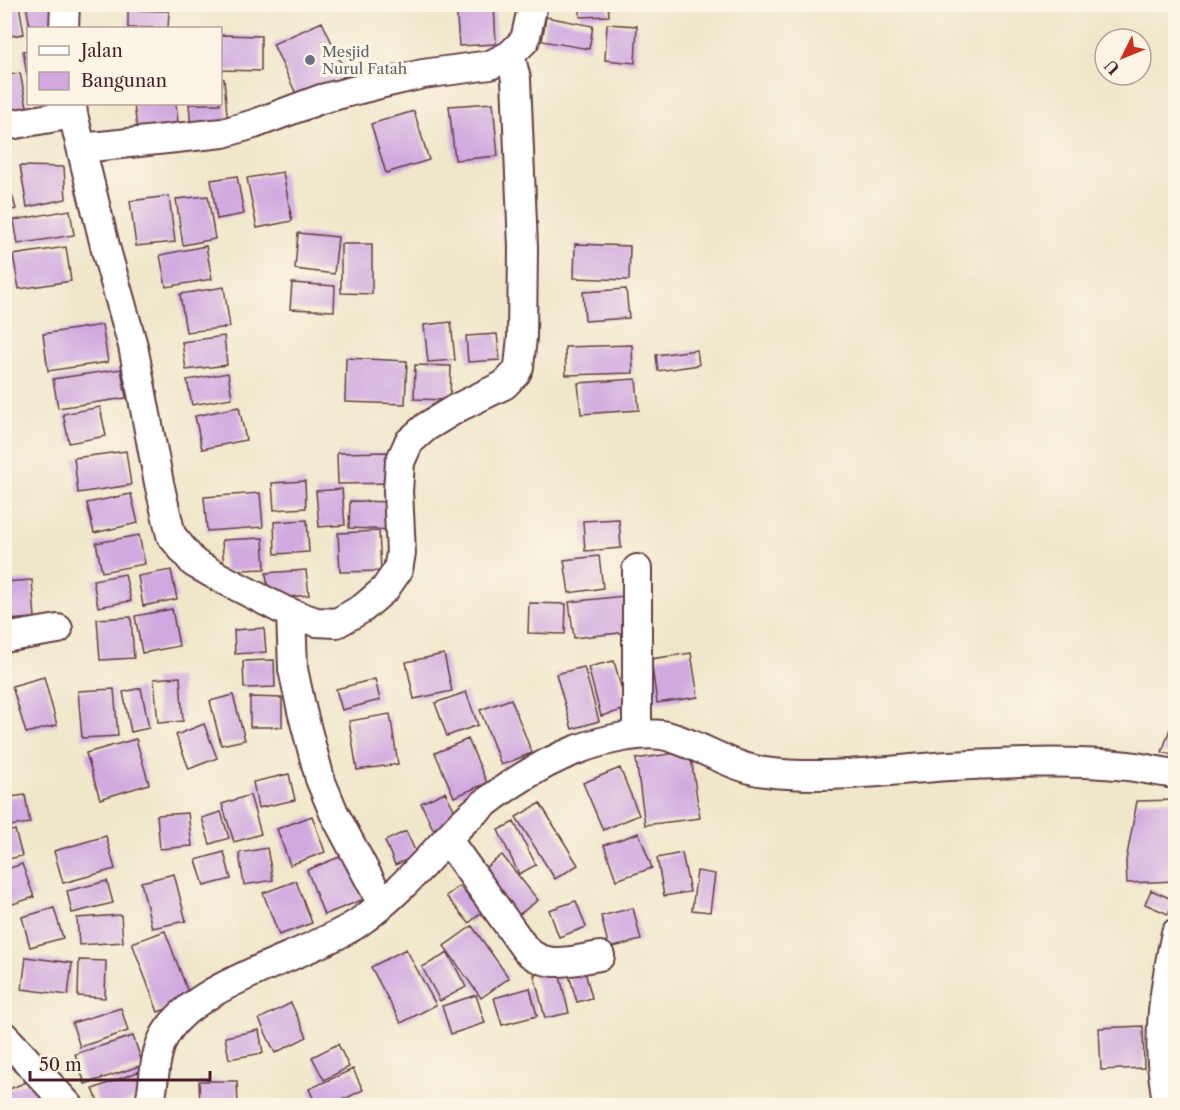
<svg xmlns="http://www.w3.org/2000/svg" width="1180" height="1110" viewBox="0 0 1180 1110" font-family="'Libre Caslon Text',serif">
<rect width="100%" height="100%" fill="#fcf5e5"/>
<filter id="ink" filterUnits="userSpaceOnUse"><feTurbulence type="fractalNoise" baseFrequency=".0167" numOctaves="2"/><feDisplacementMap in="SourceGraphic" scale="12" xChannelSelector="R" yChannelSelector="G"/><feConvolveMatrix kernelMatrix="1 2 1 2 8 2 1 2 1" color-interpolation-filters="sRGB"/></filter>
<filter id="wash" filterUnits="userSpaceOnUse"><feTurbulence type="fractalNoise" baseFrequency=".008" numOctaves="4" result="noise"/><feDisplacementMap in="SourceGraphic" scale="24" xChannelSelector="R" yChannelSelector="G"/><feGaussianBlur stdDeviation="1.35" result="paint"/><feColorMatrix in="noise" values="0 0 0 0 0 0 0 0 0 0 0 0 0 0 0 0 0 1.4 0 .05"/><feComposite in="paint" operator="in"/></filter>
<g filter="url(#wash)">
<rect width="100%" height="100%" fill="#f0e7ca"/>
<g id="blocks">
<!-- building -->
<path fill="#d0a9e0" d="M4,4H19L24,34L4,37Z
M26,4H54L57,28H30Z
M456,4H494L496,44L459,46Z
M580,4H608L609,16L580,17Z
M1171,4H1176V18H1175Z
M128,10L169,11L168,28H128Z
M546,17L593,26L589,49L542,41Z
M322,22L347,75L298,98L273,44Z
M607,24L637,26L635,63L605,60Z
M220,35L261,36V71L220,70Z
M28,50V75H27L23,51Z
M20,73L27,107L4,111V76Z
M220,79H224L228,126L191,129L189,104H220Z
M493,103L498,156L455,160L449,106Z
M134,104H176L179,132L138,137Z
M414,111L429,160L386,173L371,124Z
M4,166L16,209L4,212Z
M20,166L64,167L66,199L27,207Z
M283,172L292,221L257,228L247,178Z
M237,176L244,214L217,219L211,180Z
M169,196L175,242L136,246L130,201Z
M208,196L215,239L183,245L176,199Z
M70,210L74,235L18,244L14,220Z
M298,233L338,237L334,274L295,269Z
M341,244H372V294L341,293Z
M575,244L630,246L629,280L574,278Z
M206,246L212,279L166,287L160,255Z
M66,247L71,281L19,289L13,255Z
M4,280L10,294L4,296Z
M292,283L335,286L334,311L290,309Z
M224,287L230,327L186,332L180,294Z
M626,289L629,318L585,321L583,292Z
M451,322L455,360L428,362L424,325Z
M102,325L108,362L48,371L43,334Z
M497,334L500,360L468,362L466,336Z
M224,336L227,365L186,370L182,342Z
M632,345L633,373L566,375L565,347Z
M697,350L699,365L658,371L656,355Z
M346,358L407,361L405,404L345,402Z
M415,365L451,366L450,400L414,399Z
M121,369L126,398L58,408L53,379Z
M228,373L232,398L192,405L187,380Z
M636,379L639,410L581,414L578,383Z
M100,407L106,436L69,443L63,414Z
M239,407L246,440L202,449L195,416Z
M126,451L131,485L78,493L74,458Z
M391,452L392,483L338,484L337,453Z
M305,481L306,508L274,510L272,483Z
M342,489L345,525L319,527L316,491Z
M260,493L263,527L207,531L204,497Z
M131,494L138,523L94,533L87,503Z
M350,501L396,502L395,530L349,528Z
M619,519L621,548L585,551L583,521Z
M307,520L309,552L275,554L274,522Z
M379,531L381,571L340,572L338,533Z
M139,535L145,564L102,572L96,543Z
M263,538L265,569L224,571L222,540Z
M599,556L603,588L569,593L564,560Z
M171,570L177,599L143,606L138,576Z
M306,570L309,595L269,599L266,573Z
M125,574L131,601L98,607L93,580Z
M32,580L35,618L4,620V582Z
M624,596L628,632L574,638L569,602Z
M529,603L566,604L565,634L528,633Z
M172,609L179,646L142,653L135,616Z
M131,617L134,658L100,660L97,619Z
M264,628L266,652L235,654L234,630Z
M691,653L698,697L657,703L651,659Z
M444,654L452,691L414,699L406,662Z
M274,660L275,687L244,688L243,661Z
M614,661L627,709L601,716L588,667Z
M584,667L599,721L572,729L556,674Z
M1171,675L1176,676V697L1169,696Z
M44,677L57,725L26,733L12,686Z
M180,677L183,721L158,723L154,679Z
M375,679L380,700L342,710L336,689Z
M141,688L149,728L131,732L123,692Z
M114,689L118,736L82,738L78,691Z
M466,692L478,725L447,736L435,703Z
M233,695L245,740L221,745L210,701Z
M250,697L282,698V727H250Z
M511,699L532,753L501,765L480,710Z
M390,714L398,764L357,770L349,721Z
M1173,720H1176V756L1162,752Z
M204,724L217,758L189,769L176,735Z
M136,739L149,784L100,799L86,753Z
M468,739L487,783L454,797L435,753Z
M690,751L700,818L645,825L636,759Z
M620,768L639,815L603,830L583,783Z
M289,774L295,800L258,808L253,782Z
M445,792L458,817L433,829L421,803Z
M25,795L30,823L4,827V798Z
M250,795L261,834L234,842L222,804Z
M1176,800V881L1127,883L1126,861L1137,801Z
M540,803L578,865L555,879L516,817Z
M221,812L229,838L210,844L202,818Z
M188,813L192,846L160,849L157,815Z
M312,816L325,852L290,865L277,829Z
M514,822L536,865L519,874L498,830Z
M15,830L22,856L4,860V833Z
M406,831L417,855L395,865L385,841Z
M639,833L652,868L616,880L604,845Z
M106,836L115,869L63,883L54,851Z
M267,848L273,880L244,885L239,853Z
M224,852L231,879L204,886L196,860Z
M682,853L690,892L664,896L657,858Z
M347,854L364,899L324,915L307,870Z
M502,855L538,900L517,916L481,871Z
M22,864L34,897L4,907V870Z
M697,871L715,874L710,912L692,910Z
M174,874L186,921L152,928L141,882Z
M107,881L113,903L72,913L67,891Z
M296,881L312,923L279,935L263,893Z
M459,886L482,912L469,923L446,896Z
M1151,890L1174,900L1168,914L1145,904Z
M576,901L586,927L559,937L549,910Z
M54,908L63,938L30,947L22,917Z
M633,908L641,940L609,948L601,916Z
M121,915L123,942L79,945L77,918Z
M472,926L509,978L481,998L444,946Z
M165,931L191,1000L158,1012L132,943Z
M406,949L436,1005L401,1023L371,967Z
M448,953L466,987L440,1001L422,967Z
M26,957L72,963L68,995L22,989Z
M79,960L106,961L105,998L78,996Z
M584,968L592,998L577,1002L568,972Z
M558,969L569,1013L545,1018L534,975Z
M530,988L537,1016L502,1025L494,998Z
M476,995L485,1023L451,1034L442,1006Z
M291,1003L307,1037L275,1053L259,1019Z
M121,1008L128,1031L80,1047L72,1023Z
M1143,1026L1144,1068L1101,1070L1099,1028Z
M259,1030L263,1053L229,1059L225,1037Z
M133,1036L143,1065L85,1084L75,1054Z
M338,1044L349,1067L324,1080L312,1057Z
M353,1069L363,1090L330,1106H317L309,1089Z
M140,1071L149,1093L116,1106H100L93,1089Z
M29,1081L46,1106H11L7,1090Z
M199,1081H237L238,1106H200Z"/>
</g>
</g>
<g filter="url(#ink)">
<use href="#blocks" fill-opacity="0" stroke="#633d43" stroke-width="1.5"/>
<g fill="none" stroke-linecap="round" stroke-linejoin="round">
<!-- street casing -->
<g stroke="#633d43" stroke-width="32">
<path id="street" d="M64,28L65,4
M72,104L73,114L106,250L133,346L159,483L171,535L194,563L217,576L285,611L316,622L337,623L363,608L385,589L398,570L401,553L398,491L400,462L409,442L426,427L457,408L504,385L516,373L519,367L522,337L523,247L516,79L510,55
M4,126L73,114
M82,148L223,133L254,124L321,99L380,84L423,74L490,65L510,55L525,40L533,4
M291,613L293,669L302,711L320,779L334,813L382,903
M4,638L58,629
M637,735V569
M447,839L526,950C548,970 573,960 600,956
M4,1036L69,1106
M149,1106C155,1085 153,1061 162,1041C187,984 305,958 358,923C397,896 428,858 461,824C491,795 537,765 576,750C600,741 645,729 670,737C702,746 730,767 765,772C825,780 888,770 949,766C1009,763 1069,760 1128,766C1144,768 1160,772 1176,774
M1167,1106C1166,1091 1163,1078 1162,1063C1159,1020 1167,975 1176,933"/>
</g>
<!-- street -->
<use href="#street" stroke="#fff" stroke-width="28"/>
</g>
</g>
<!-- markers -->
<circle fill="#6b7280" stroke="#fcf5e5" stroke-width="2" cx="310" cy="60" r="6"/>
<g text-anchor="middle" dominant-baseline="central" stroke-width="6" stroke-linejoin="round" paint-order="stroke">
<!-- worship labels -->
<g font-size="15" fill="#5b616d" stroke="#fcf5e5" text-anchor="start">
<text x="322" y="51">Mesjid<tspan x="322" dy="17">Nurul Fatah</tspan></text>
</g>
</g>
<!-- margin -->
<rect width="1180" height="1110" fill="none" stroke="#fcf5e5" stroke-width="24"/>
<!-- legend -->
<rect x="27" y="27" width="195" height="78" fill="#fcf5e5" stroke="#b59f9b" stroke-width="1.5"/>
<rect x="39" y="46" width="30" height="9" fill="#ffffff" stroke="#b59f9b" stroke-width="1.5"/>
<text x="81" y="57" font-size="18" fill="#4a1f2b">Jalan</text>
<rect x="39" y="72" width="30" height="18" fill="#d0a9e0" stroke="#b59f9b" stroke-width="1.5"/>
<text x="81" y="87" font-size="18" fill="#4a1f2b">Bangunan</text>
<!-- north arrow -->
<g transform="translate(1123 57) rotate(227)"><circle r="28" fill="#fcf5e5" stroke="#b59f9b" stroke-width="1.5"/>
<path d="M0-4.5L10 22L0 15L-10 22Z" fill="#c8321e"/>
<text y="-9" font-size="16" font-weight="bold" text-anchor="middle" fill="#4a1f2b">U</text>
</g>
<!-- scale -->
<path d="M30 1071v9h180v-9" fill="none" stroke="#4a1f2b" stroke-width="3"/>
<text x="39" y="1071" font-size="18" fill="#4a1f2b" stroke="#fcf5e5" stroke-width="4.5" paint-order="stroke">50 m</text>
</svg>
